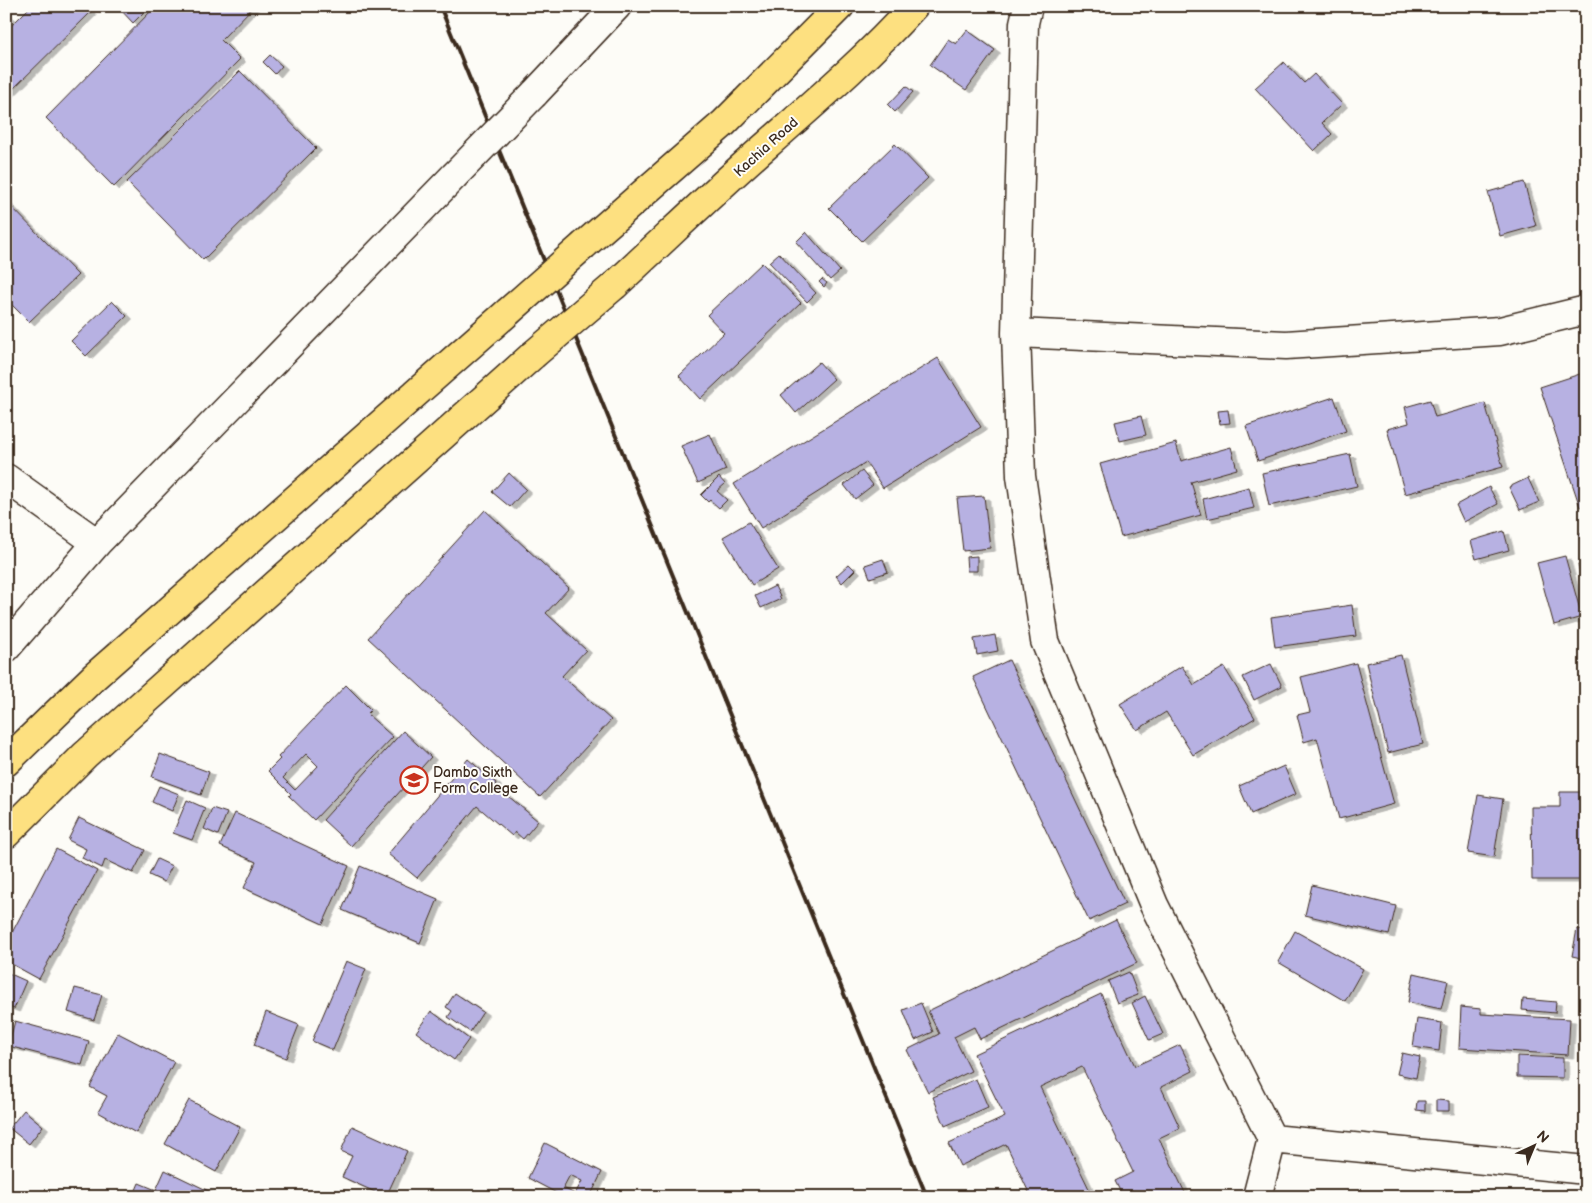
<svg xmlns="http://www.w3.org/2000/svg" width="1592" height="1203" viewBox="0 0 1592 1203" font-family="'Balsamiq Sans',sans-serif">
<defs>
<filter id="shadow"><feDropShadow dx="5.5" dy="3" stdDeviation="0" flood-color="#0004"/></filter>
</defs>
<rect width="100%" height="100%" fill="#fdfcf7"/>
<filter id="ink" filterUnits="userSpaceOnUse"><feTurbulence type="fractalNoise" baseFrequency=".02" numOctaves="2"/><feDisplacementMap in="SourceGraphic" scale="10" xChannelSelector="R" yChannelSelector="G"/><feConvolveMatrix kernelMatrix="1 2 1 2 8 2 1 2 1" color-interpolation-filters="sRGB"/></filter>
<g filter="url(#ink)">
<!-- building -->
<path fill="#b7b1e2" stroke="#3b2a1e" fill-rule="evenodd" filter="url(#shadow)" d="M31,6H85L91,12L6,96V31Z
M121,6H150L133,23L119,8Z
M156,6H254L221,40L240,59L114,187L46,118Z
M6,13L13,20L6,26Z
M967,30L995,50L966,90L930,65L948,39L956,44Z
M270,55L282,66L275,74L263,62Z
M1284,62L1304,83L1314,74L1342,104L1322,123L1332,134L1314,151L1255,88Z
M240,71L316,148L203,260L127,182Z
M906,86L913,92L895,112L888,105Z
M895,144L928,178L862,241L829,208Z
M1524,182L1536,226L1500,236L1488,192Z
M6,201L78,275L29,322L6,299Z
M806,232L840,271L830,280L796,242Z
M779,253L816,293L807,302L769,262Z
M762,263L801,303L700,399L679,376L724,333L707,315Z
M822,279L827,283L824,287L819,282Z
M112,301L127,316L86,356L71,341Z
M938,358L981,427L883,488L866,462L761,528L734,484Z
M819,362L834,379L796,413L781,395Z
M1586,372V505L1580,507L1540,387Z
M1334,397L1346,431L1258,461L1246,426Z
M1430,400L1435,417L1485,403L1503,467L1405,494L1387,429L1409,423L1405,407Z
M1228,410L1230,423L1220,424L1218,411Z
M1141,416L1146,435L1120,441L1115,422Z
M710,434L726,470L698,483L681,446Z
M1176,443L1181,461L1231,447L1237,469L1191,482L1201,515L1121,537L1100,464Z
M1350,454L1357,486L1269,506L1262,473Z
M862,471L873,485L855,499L844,485Z
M509,473L526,489L510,507L492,492Z
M719,477L725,484L717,491L727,500L719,508L710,500L708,502L701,495Z
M1528,478L1539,502L1520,510L1509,487Z
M1249,487L1254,508L1207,519L1203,499Z
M1489,487L1498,504L1464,522L1456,505Z
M984,496L990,548L963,551L957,498Z
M485,510L569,588L546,613L586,650L562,676L611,720L540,797L368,638Z
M749,522L778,569L752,585L723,537Z
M1504,531L1509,550L1476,559L1471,541Z
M1586,533V560L1579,534Z
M977,556V571H967L966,557Z
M1565,556L1582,617L1554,625L1537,563Z
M883,559L888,572L870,578L865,565Z
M1586,563V596L1578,565Z
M849,564L855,570L842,583L836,576Z
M775,586L781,599L761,608L755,596Z
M1352,605L1356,636L1275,647L1271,617Z
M995,635L998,651L977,655L974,639Z
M1401,655L1423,744L1388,753L1366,663Z
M1009,660L1125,904L1089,921L973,677Z
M1356,663L1394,804L1339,819L1317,738L1304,742L1297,715L1310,712L1301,677Z
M1271,664L1282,686L1254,700L1243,677Z
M1182,666L1194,685L1224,667L1255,718L1193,755L1166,712L1137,730L1120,704Z
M346,685L371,710L367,714L393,737L314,820L289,796L291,794L268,771L280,759L278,757ZM306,754L318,766L295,790L283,778Z
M403,731L431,757L351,846L323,820Z
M160,754L209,772L201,795L152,777Z
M468,759L496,783L495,785L538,821L523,839L515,832L512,836L477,806L417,878L388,854Z
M1284,766L1296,794L1251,814L1239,786Z
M159,786L179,794L172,811L152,802Z
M1560,792H1583V818H1586V880H1532L1531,807H1560Z
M1478,795L1503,799L1494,857L1468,853Z
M187,800L205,808L192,840L173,833Z
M212,808L227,813L218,835L204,829Z
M235,813L349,866L323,924L244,888L256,862L220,846Z
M79,818L145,850L133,873L105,860L102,868L82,858L86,849L68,840Z
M56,849L97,871L39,979L6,961V944Z
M157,859L172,866L164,882L149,875Z
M360,866L438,899L420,943L342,910Z
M1312,885L1396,906L1389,935L1305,915Z
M1116,920L1137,963L980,1039L974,1027L954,1037L971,1071L928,1092L907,1050L939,1034L928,1011Z
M1577,929L1586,930V959L1572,956Z
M1295,931L1363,969L1345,1001L1278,962Z
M346,961L366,969L333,1050L312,1041Z
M6,972L26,981L14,1009L6,1006Z
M1129,972L1138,995L1117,1003L1108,981Z
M1414,973L1448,981L1441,1009L1408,1002Z
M75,988L102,995L94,1020L68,1012Z
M455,993L483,1012L470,1032L448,1017L452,1011L446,1007Z
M1101,994L1135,1066L1180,1045L1193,1071L1161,1087L1180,1128L1159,1138L1187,1197H1123L1115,1181L1133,1172L1082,1067L1040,1087L1093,1197H1031L1006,1144L960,1166L949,1143L1005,1117L974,1054Z
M1145,996L1163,1034L1149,1040L1132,1003Z
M1523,999L1556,1002L1555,1013L1522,1010Z
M921,1003L933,1032L915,1040L903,1010Z
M1461,1007L1481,1009V1014L1570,1019L1568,1055L1459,1048Z
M431,1011L469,1039L454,1060L416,1032Z
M266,1012L299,1025L286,1058L254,1045Z
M1417,1019L1442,1023L1439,1051L1413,1047Z
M15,1021L89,1041L82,1065L8,1046Z
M118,1033L174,1062L136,1133L98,1112L107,1096L90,1087Z
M1402,1053L1420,1057L1416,1078L1397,1074Z
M1517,1056L1563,1058V1078L1517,1077Z
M976,1079L988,1107L945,1126L933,1097Z
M189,1100L240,1127L216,1172L165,1144Z
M1436,1100L1449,1101V1111H1436Z
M1417,1101H1425V1111L1416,1110Z
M24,1110L43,1126L29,1144L9,1128Z
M352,1126L407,1151L386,1197L342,1177L352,1156L341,1151Z
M545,1143L602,1172L590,1197H564L528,1178ZM570,1175L582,1181L575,1194L563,1188Z
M165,1170L221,1197H133L139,1183L156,1190Z"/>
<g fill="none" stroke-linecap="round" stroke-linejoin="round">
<!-- minor casing -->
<g stroke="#3b2a1e" stroke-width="31">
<path id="minor" d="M1028,6L1024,23L1016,333L1021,476L1045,641L1154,905L1272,1139L1586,1170
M534,94L617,6
M1016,333L1286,345L1500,331L1586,310
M6,478L97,543
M6,648L97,543L454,176
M1257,1197L1272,1139"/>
</g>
<!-- primary casing -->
<g stroke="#3b2a1e" stroke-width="31">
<path id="primary" d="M584,245L724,123L840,6
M615,285C666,238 716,189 768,144C819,99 869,56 914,6
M6,762L95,676L508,312
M6,834L85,755L533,355"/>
</g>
<!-- minor -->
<use href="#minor" stroke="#fdfcf7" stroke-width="28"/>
<!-- primary -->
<use href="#primary" stroke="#fde080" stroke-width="28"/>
<!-- rail -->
<path stroke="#3b2a1e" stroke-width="4" d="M440,6L927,1197"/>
<!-- minor-bridge casing -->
<g stroke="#3b2a1e" stroke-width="31" stroke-linecap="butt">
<path id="minor-bridge" d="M454,176L534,94"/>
</g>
<!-- primary-bridge casing -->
<g stroke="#3b2a1e" stroke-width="31" stroke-linecap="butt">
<path id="primary-bridge" d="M508,312L584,245
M533,355L615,285"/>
</g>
<!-- minor-bridge -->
<use href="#minor-bridge" stroke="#fdfcf7" stroke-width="28"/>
<!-- primary-bridge -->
<use href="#primary-bridge" stroke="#fde080" stroke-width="28"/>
</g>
</g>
<!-- icons -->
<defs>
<g id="school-ring" transform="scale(1.4375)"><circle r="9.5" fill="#fdfcf7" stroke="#c8321e" stroke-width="1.5"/><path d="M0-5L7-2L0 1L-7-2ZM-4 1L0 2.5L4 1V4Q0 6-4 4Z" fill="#c8321e"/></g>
</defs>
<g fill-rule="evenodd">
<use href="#school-ring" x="414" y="780"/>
</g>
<g text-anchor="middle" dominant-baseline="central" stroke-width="4" stroke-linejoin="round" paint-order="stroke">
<!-- street labels -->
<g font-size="14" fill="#3b2a1e" stroke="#fdfcf7">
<text transform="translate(766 147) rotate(-42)">Kachia Road</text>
</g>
<!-- poi labels -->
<g font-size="14" fill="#3b2a1e" stroke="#fdfcf7" text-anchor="start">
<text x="433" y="772">Dambo Sixth<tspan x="433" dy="16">Form College</tspan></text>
</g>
</g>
<!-- margin -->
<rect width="1592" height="1203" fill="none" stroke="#fdfcf7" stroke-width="25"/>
<rect x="12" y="12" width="1567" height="1178" fill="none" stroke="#3b2a1e" stroke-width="2" filter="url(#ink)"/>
<!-- north arrow -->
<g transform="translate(1534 1146) rotate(44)" stroke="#fdfcf7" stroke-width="4" paint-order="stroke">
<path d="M0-4L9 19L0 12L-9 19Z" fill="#3b2a1e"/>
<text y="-8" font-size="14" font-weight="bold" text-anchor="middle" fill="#3b2a1e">N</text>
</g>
</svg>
